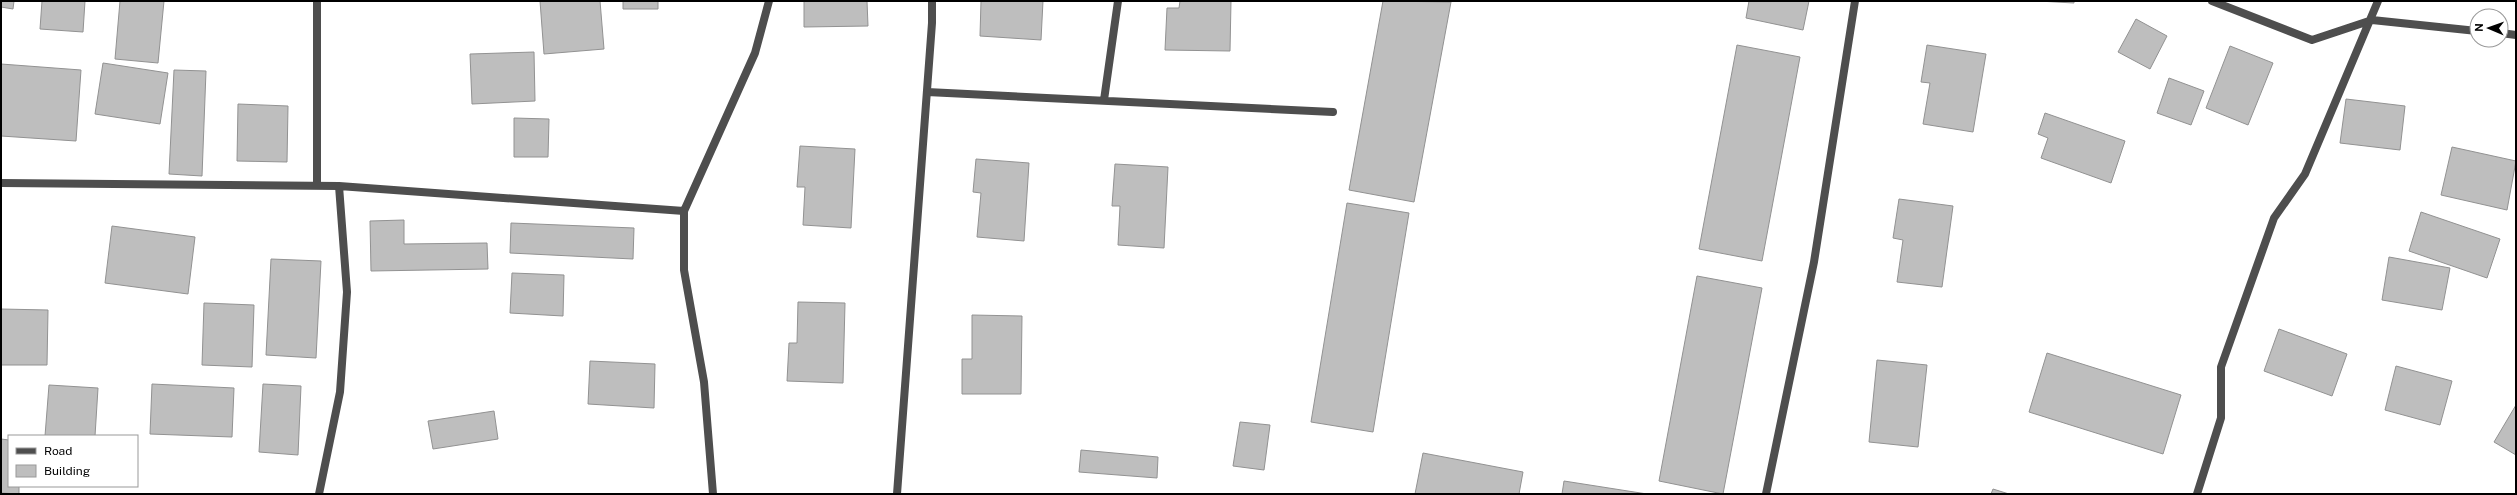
<svg xmlns="http://www.w3.org/2000/svg" width="2517" height="495" viewBox="0 0 2517 495" font-family="'Public Sans',sans-serif">
<rect width="100%" height="100%" fill="#fff"/>
<!-- building -->
<path fill="#bebebe" stroke="#929292" d="M1,1H14L13,9L1,7Z
M42,1H85L83,32L40,29Z
M120,1H164L158,63L115,59Z
M540,1H600L604,49L544,54Z
M623,1H658V9H623Z
M804,1H867L868,26L804,27Z
M981,1H1043L1041,40L980,36Z
M1180,1H1231L1230,51L1165,50L1167,8H1179Z
M1383,1L1451,2L1414,202L1349,190Z
M1749,1H1809L1803,30L1746,18Z
M2038,1H2074V3Z
M2136,19L2167,36L2150,69L2118,52Z
M1737,45L1800,57L1762,261L1699,249Z
M1927,45L1986,54L1973,132L1923,124L1930,83L1921,82Z
M2230,46L2273,63L2248,125L2206,108Z
M534,52L535,101L472,104L470,54Z
M103,63L168,73L160,124L95,114Z
M1,64L81,70L76,141L1,136Z
M174,70L206,71L202,176L169,174Z
M2169,78L2204,91L2191,125L2157,113Z
M2346,99L2405,106L2400,150L2340,143Z
M238,104L288,106L287,162L237,161Z
M2045,113L2125,141L2111,183L2041,158L2048,138L2038,134Z
M514,118L549,119L548,157H514Z
M800,146L855,149L851,228L803,225L805,187H797Z
M2452,147L2516,161L2507,210L2441,195Z
M976,159L1029,163L1024,241L977,237L981,193L973,192Z
M1115,164L1168,167L1164,248L1118,245L1120,206H1112Z
M1899,199L1953,206L1942,287L1897,282L1903,240L1893,238Z
M1347,203L1409,213L1373,432L1311,422Z
M2421,212L2500,239L2487,278L2409,251Z
M404,220V244L487,243L488,269L371,271L370,221Z
M511,223L634,228L633,259L510,253Z
M112,226L195,237L188,294L105,283Z
M2389,257L2450,268L2442,310L2382,300Z
M271,259L321,261L316,358L266,355Z
M512,273L564,275L563,316L510,313Z
M1697,276L1762,288L1723,494L1659,481Z
M798,302L845,303L843,383L787,381L789,343H797Z
M204,303L254,305L252,367L202,365Z
M1,309L48,310L47,365H1Z
M972,315L1022,316L1021,394H962V359H972Z
M2279,329L2347,354L2332,396L2264,371Z
M2047,353L2181,395L2163,454L2029,412Z
M1877,360L1927,365L1918,447L1869,442Z
M590,361L655,364L654,408L588,404Z
M2396,366L2452,381L2440,425L2385,410Z
M152,384L234,388L232,437L150,434Z
M263,384L301,386L298,455L259,452Z
M49,385L98,388L95,436H45Z
M2516,405V455L2494,442Z
M494,411L498,439L433,449L428,421Z
M1240,422L1270,425L1264,470L1233,466Z
M1,439L9,440V486H19V494L1,493Z
M1081,450L1158,457L1157,478L1079,472Z
M1423,453L1523,472L1519,494H1415Z
M1564,481L1647,494H1562Z
M1993,489L2009,494H1991Z"/>
<g fill="none" stroke-linecap="round" stroke-linejoin="round">
<!-- street -->
<path stroke="#4e4e4e" stroke-width="8" d="M317,1V186
M2212,1L2312,40L2372,20L2477,31
M2501,33L2516,35
M927,92L1333,112
M1104,100L1118,1
M1,183L339,186L684,211
M319,494L340,392L347,292L339,186
M713,494L704,382L684,270V211L755,53L769,1
M897,494L932,23V1
M1766,494L1814,262L1855,1
M2197,494L2221,418V367L2274,218L2305,174L2378,1"/>
</g>
<!-- border -->
<rect width="2517" height="495" fill="none" stroke="#000000" stroke-width="4"/>
<!-- legend -->
<rect x="8" y="435" width="130" height="52" fill="#ffffff" stroke="#999999"/>
<rect x="16" y="448" width="20" height="6" fill="#4e4e4e" stroke="#999999"/>
<text x="44" y="455" font-size="12" fill="#000000">Road</text>
<rect x="16" y="465" width="20" height="12" fill="#bebebe" stroke="#999999"/>
<text x="44" y="475" font-size="12" fill="#000000">Building</text>
<!-- north arrow -->
<g transform="translate(2489 28) rotate(272)"><circle r="19" fill="#ffffff" stroke="#999999"/>
<path d="M0-3L7 15L0 10L-7 15Z" fill="#000000"/>
<text y="-6" font-size="11" font-weight="bold" text-anchor="middle" fill="#000000">N</text>
</g>
</svg>
